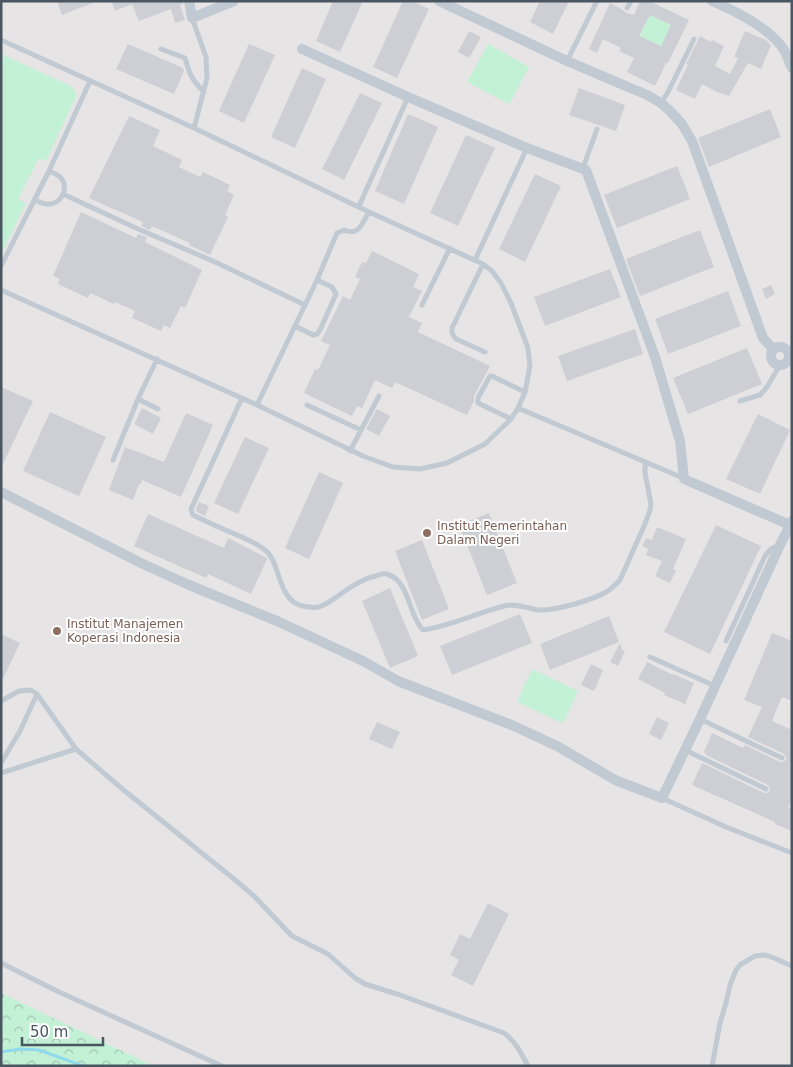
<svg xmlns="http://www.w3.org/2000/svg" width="793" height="1067" viewBox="0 0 793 1067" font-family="'DejaVu Sans',sans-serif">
<defs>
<pattern id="forest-crowns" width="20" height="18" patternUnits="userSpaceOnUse" patternTransform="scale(1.25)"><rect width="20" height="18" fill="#c3f1d5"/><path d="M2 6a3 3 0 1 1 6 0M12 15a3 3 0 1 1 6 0" fill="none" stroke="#a0c6b0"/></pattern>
</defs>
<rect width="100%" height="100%" fill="#f5f3f3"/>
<!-- education -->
<path fill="#e6e4e5" d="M1,1H792V1066H1Z"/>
<!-- green -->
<path fill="#c3f1d5" d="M650,15L671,25L661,46L639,36Z
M488,44L529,67L509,104L467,82Z
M1,54L71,86C75,90 76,93 75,99L46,161L39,158L18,199L26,203L1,255Z
M532,669L578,691L563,723L517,702Z"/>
<!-- forest -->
<path fill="url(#forest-crowns)" d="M1,993L153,1066H1Z"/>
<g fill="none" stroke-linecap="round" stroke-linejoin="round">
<!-- stream -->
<path stroke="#90daee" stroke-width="3" d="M1,1052L20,1049L39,1050L83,1066"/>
</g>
<!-- building -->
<path fill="#cdcfd5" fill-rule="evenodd" d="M57,1H95V2L62,15Z
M111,1H182L183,4L180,5L185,20L175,23L171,9L139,21L132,4L115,11Z
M333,1H363L340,52L316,41Z
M403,1H412L429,9L397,78L373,67Z
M540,1H569L553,34L530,22Z
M640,1H649L689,20L668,63H666L655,86L627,72L634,58L619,51L621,48L603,39L597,53L589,49L610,3L623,10L625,12L634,15ZM650,15L671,25L661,46L639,36Z
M469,31L481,37L469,58L458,52Z
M745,31L766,40L771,45L761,69L748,63L729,96L717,92L702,84L695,99L676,90L688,65L686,64L700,36L711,42L712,40L724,46L715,66L730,74L738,58L734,57Z
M128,44L183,68L184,71L174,94L116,69Z
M249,44L275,55L244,123L219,111Z
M302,68L326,79L295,148L271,137Z
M579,88L625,105L616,131L569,115Z
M360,93L382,103L344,180L322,169Z
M770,109L781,137L709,167L698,138Z
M408,114L438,127L404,204L375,191Z
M129,116L160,130L153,146L182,160L179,167L200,177L203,172L230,185L227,191L234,195L225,215L228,217L210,255L189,245L190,243L152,226L150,230L141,226L143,222L89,198Z
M466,135L495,148L458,226L430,213Z
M677,166L690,199L617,228L604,195Z
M535,174L561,186L525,262L499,249Z
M81,212L136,238L138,234L147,237L145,242L202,270L185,308L181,306L170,328L164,325L161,331L132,318L135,311L115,302L114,304L90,293L88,298L58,284L60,279L53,276Z
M700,230L714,267L640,296L626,259Z
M372,251L419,274L413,287L422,291L409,317L422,323L418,332L490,366L474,396V401L467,415L395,382L392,388L375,380L362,408L357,406L352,416L304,393L315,369L318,370L330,345L321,341L343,296L350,300L360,279L355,277L362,262L366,263Z
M610,269L621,297L545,326L534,297Z
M771,285L775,294L766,299L762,289Z
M728,291L741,326L668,354L655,319Z
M635,329L643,354L567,381L558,356Z
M747,348L762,384L688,414L673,378Z
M1,387L33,401L1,468Z
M142,408L161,418L153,434L134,424Z
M377,409L390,416L379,436L366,429Z
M50,412L106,437L79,496L23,471Z
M186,413L213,425L181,497L142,480L141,484H139L133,500L109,490L125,447L164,462Z
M758,414L790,430L760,494L726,479Z
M245,437L269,448L238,514L214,503Z
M319,472L343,483L309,559L285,548Z
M199,502L209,506L205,516L197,512L196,509Z
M489,513L517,583L487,595L459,525Z
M148,514L224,548L228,538L267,558V559L251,594L208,574L206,578L134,546Z
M716,525L761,546L710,654L664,632Z
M657,527L686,539L673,569L676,570L670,583L655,576L662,561L646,555L648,549L642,546L646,538L652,540Z
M422,540L449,609L422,620L395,551Z
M390,588L418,656L390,668L362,601Z
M520,614L532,643L452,675L440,646Z
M609,616L619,642L550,670L540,644Z
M772,633L792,641V701L782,697L772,721L792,730V798L788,807L792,809V831L775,824V822L692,785L702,763L764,793H767L770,791V788L768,785L706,755V754L704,752L712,733L743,748L745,745L780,762H783L786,760V757L784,754L748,737L762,707L744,700Z
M1,634L20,643L1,683Z
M620,643L622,650L625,651L618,666L610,662Z
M647,662L673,675V674L694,683L685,704L664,695L665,693L638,679Z
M591,664L603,670L594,691L581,685Z
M657,717L669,723L661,740L649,734Z
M377,722L400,732L392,749L369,739Z
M488,903L509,914L473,986L451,975L459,960L450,955L460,934L470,939Z"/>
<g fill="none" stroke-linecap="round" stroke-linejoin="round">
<!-- lane -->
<path stroke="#c1cad2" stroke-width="5" d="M627,8L631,1
M192,18L206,57L207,78L194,128
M1,40L194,128L369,212L483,264L492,271L501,283L511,303L528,348L530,366L525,392L518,408L511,419L485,444L447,463L420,469L393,467L363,456L257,405L1,290
M161,49L185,58C190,75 191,79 204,92
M567,61L597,1
M661,103L668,92L694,39
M583,168L597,129
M63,194L138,229L213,261L305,305
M35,200C38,201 42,204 46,204C59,206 69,191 62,179C59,175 54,173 49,171
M359,206L408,97
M475,260L527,148
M483,264L452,328V333L456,339L485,352
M1,266L49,171L90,81
M422,305L450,248
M295,326L313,335L317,334L320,330L336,294L332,287L317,280
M242,398L191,509L193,515C209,523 225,530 242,537C249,541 258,544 265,550C280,561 277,594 297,604C303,607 313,608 319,607C328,604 335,598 342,593C352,586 364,578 376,576C379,575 383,573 387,574C410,581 408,615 423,630C451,626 477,613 504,606C515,603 527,608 538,610C555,611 593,600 608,591C612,588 616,584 620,580L645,524L650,510L651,504L645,473V462
M138,399L158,409
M740,401L760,395L767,387L780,365
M257,405L317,280L337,233L344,230C359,237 362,223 369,212
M307,405L361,430
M518,408L683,478
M511,419L478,403V398L490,376H492L525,392
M350,451L379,396
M113,460L138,399L157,359
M726,641L765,556L771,549L779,545
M650,657L715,686
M37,694L76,749L120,787L234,879L254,896L292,936L328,954L355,978L365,984L400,995L504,1033C516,1042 521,1053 528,1066
M1,701L19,691L31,690L37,694L20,731L1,763
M700,719L782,758
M685,750L766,789
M1,773L76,749
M662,798L726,827L792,853
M1,963L59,992L222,1066
M712,1066L720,1023L726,1003L730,985L736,970L740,965L755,956L765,955L774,958L792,966"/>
<!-- street -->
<path stroke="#c1cad2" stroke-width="10" d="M189,1L192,18L234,1
M439,1L567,61L647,95L661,103L669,110L682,124L692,141L763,338L773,349
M712,1C735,11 771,28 784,50C787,55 789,62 792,68
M302,49L408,97L527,148L586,170L655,357L680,441L684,479L790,525
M771 356a9 9 0 1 1 18 0a9 9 0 1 1-18 0Z
M1,492L143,564L189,585L277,621L363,661L398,681L514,726L559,747L615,780L662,798L700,719L780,545L792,521"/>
</g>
<!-- markers -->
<g fill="#8d6e63" stroke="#fff" stroke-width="2">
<circle cx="427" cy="533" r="5"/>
<circle cx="57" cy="631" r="5"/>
</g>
<g text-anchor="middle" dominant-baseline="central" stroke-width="4" stroke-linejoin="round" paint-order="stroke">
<!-- education labels -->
<g font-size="12" fill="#785e54" stroke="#fff" text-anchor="start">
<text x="437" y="526">Institut Pemerintahan<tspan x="437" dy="14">Dalam Negeri</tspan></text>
<text x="67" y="624">Institut Manajemen<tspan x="67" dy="14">Koperasi Indonesia</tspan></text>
</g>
</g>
<!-- border -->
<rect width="793" height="1067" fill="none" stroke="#4a5661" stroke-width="5"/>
<!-- scale -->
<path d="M22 1037v8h81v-8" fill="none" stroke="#4a5661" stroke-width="2.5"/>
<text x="30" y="1037" font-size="15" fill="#4a5661" stroke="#ffffff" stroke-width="4" paint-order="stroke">50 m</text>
</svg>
